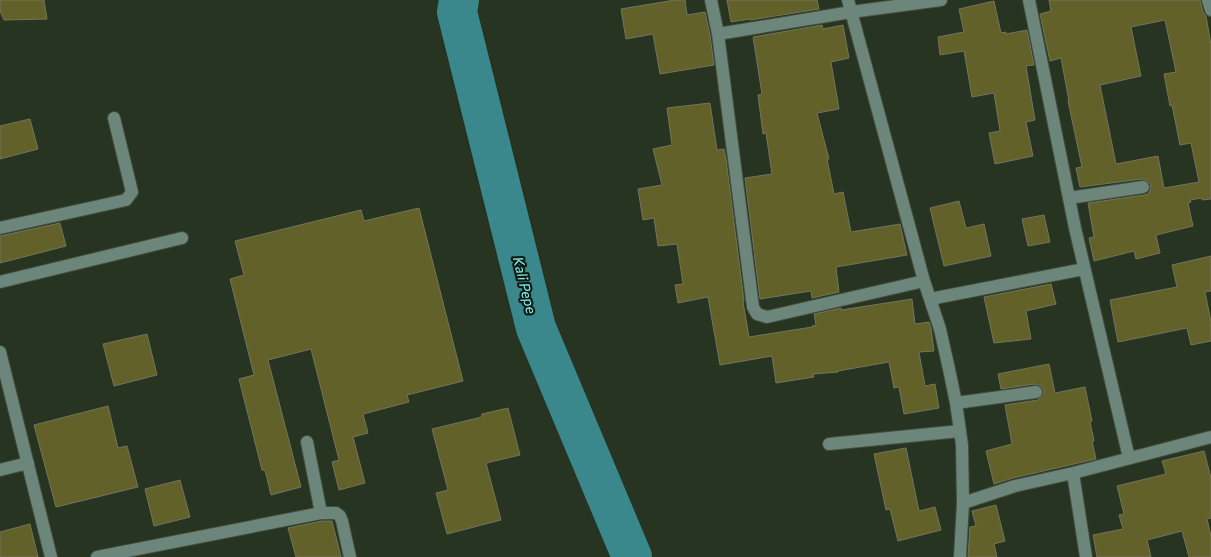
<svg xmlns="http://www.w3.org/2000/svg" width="1211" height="557" viewBox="0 0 1211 557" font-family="Commissioner,sans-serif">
<rect width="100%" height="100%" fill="#263421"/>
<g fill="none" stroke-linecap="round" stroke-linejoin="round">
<!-- river -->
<path stroke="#3b888c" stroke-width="40" d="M459,0L457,12L536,328L632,557"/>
</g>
<!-- building -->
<path fill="#62612a" stroke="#75755b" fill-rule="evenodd" d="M0,0H44L47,19L4,20L0,11Z
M675,0H685L687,15L705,12L710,35L714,65L660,74L653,34L626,39L621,9Z
M727,0H817L819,9L750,20V19L731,22Z
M1049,0H1200L1203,12L1206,16L1211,45V199L1202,200V198L1190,200L1191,202L1188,203L1193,226L1156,235L1160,253L1136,259L1134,251L1094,261L1089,238L1094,237L1088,203L1144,195L1148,194L1150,190L1151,185L1146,180L1142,179L1080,187L1076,168L1082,167L1068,101H1069L1061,58L1050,61L1040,14L1051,11ZM1165,20L1176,72L1164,74L1170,106L1172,105L1180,145L1191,143L1199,182L1164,188L1158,156L1116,164L1100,85L1141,76L1131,27Z
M994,1L1001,33L1006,32V34L1027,30L1034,65L1026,66L1035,120L1026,122L1033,156L995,164L989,133L1000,131L994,93L972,97L964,51L940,55L938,37L964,32L959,9Z
M822,25L823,29L843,25L849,58L831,62L839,109L817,113L829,159H827L834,194L843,192L851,232L900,224L907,255L836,267L839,292L812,298L811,291L760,299L745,178L772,174L766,133L763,134L758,95L762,94L753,37Z
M710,103L717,150L724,149L726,159L744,301L743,302L749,337L812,327V326L816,325L814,314L841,308V310L912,299L915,324L929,322L931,328L934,351L919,352L925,386L935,384L939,408L904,414L899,387L894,388L889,362L838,371V372L813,374L814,377L776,383L772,356L720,365L708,297L678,303L675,285L683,284L677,244L658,246L654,218L643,220L638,189L662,185L653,149L672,145L667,108Z
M30,119L38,149L0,159V126Z
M959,201L966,228L984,224L991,256L944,266L930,208Z
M419,208L463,381L407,395L409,402L363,414L368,433L353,437L365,483L339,490L332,462L339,460L311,349L268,360L301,487L271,495L265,470H262L239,379L254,375L230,279L244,275L235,241L361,210L364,221Z
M1044,215L1050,242L1028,246L1022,219Z
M60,223L66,246L0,263V236Z
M1211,256V291L1205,292L1211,322V341L1191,345L1187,328L1118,342L1110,300L1177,287L1172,265Z
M1051,284L1056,304L1026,311L1031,339L994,343L984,297Z
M147,334L157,375L114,386L103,344Z
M1049,364L1055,393L1085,387L1092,421L1090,422L1094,441H1092L1096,459L1013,478L994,484L986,451L1012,444L1005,405L1038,400L1043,395L1044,391L1042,387L1035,384L1001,389L998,374Z
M108,406L118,448L127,446L138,487L56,507L34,425Z
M508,408L520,455L486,463L501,520L447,534L436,493L448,490L432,429L482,417V414Z
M906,448L919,511L935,507L941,530L898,541L890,509L886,510L874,454Z
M1204,451L1211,478V518L1207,519L1211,536V557H1189L1182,531L1147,540L1151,557H1097L1093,535L1123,529L1119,515L1124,514L1117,486L1166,474L1162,461Z
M180,480L190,517L154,526L145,489Z
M996,505L1005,541L994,544L997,557H968L970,527L976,526L972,511Z
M322,521H332L341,557H296L288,528Z
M30,524L38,557H0V532Z"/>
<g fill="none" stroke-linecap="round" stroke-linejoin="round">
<!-- minor casing -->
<g stroke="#424f3d" stroke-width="14">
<path id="minor" d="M711,0L718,34L753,307L757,314L767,317L924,281
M848,0L924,281L940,329L949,369L956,403L962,445L963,503L960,557
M1029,0L1075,228L1129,458
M1208,0L1211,10
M718,34L851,12L941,0
M1069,198L1143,187
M0,228L126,200L132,192L114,118
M0,282L182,238
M930,299L1084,269
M0,352L51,557
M956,403L1036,392
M307,442L321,513
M829,444L960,431
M0,470L28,463
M1073,473L1086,557
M963,503L1015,486L1073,473L1211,437
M97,557L321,513H336L340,516L342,521L350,557"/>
</g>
<!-- minor -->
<use href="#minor" stroke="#6c867c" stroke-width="12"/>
</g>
<g text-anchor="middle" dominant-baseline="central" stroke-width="4.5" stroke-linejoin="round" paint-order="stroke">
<!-- water labels -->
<g font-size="14" font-style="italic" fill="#80f4f9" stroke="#131a11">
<text transform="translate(525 285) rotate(76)">Kali Pepe</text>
</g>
</g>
</svg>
